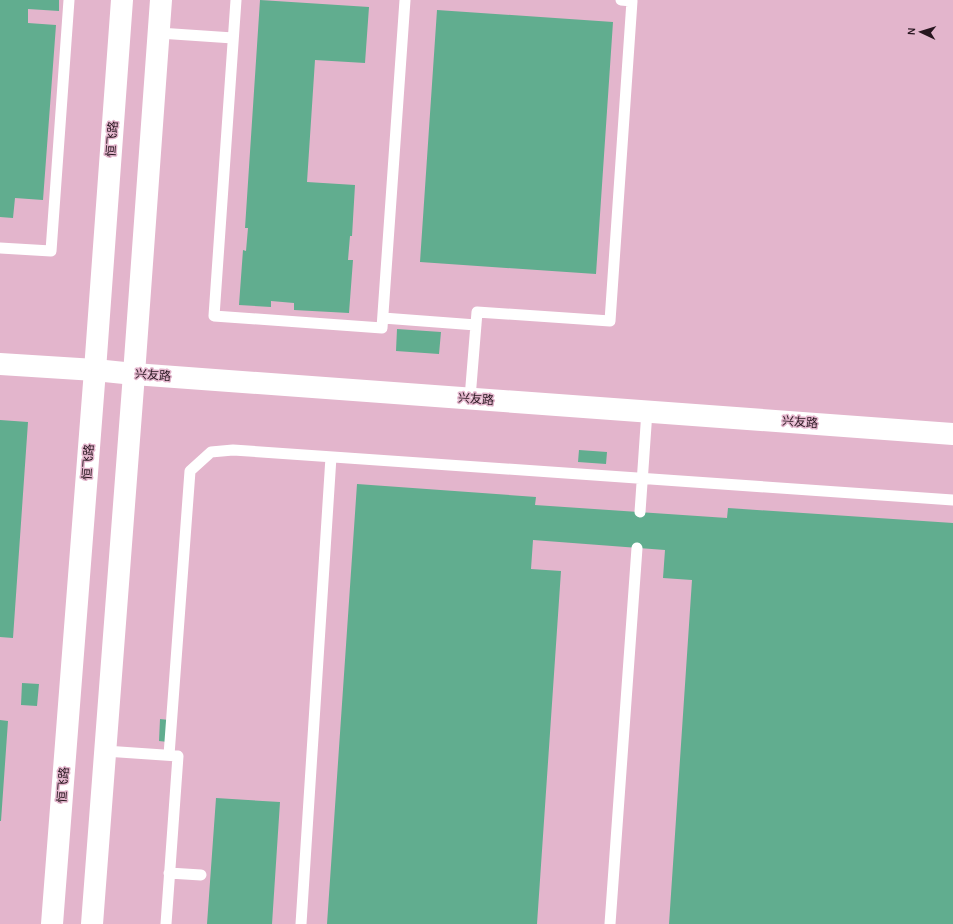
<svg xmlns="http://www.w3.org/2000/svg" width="953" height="924" viewBox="0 0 953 924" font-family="Karla,'Noto Sans SC',sans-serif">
<rect width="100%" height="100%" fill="#e3b5cc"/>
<!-- building -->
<path fill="#61ad8f" d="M0,0H59V11L28,9V23L56,25L43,200L15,198L13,218L0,217Z
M260,0L369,7L365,63L315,60L307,182L355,185L352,236H350L348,260H353L349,313L294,310V303L271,301V307L239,305L243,250L246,251L248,228H245Z
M437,10L613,22L596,274L420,262Z
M397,329L441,332L439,354L396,351Z
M0,420L28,422L13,638L0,637Z
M579,450L607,452L606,464L578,462Z
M357,484L536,497L535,505L727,518L728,508L953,523V924H669L692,580L663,578L665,550L533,540L531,569L561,571L537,924H327Z
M22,683L39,684L37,706L21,705Z
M160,719L169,720L168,742L159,741Z
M0,720L8,721L1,821H0Z
M216,798L280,802L272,924H207Z"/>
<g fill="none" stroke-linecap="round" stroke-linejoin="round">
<!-- service -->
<path stroke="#fff" stroke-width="11" d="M236,0L214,316L382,328L405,0
M159,33L233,38
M0,248L51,251L69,0
M383,318L476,325
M470,398L477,312L610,321L632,1L621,0
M640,512L647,411
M105,751L178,756L166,924
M169,755L190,471L211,452L233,450L953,500
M169,873L201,875
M301,924L331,457
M610,924L637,548"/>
<!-- tertiary -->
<path stroke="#fff" stroke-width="22" d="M0,364L95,370L134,374L953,434"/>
<!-- secondary -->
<path stroke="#fff" stroke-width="22" d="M52,924L95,370L122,0
M92,924L134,374L161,0"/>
</g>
<g text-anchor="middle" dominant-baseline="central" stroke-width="3" stroke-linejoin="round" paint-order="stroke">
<!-- street labels -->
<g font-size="12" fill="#27161f" stroke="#e3b5cc">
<text transform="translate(112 139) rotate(-86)">恒飞路</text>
<text transform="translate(153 375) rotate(4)">兴友路</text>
<text transform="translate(476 399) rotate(4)">兴友路</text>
<text transform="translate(800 422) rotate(4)">兴友路</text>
<text transform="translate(88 462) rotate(-86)">恒飞路</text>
<text transform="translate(63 785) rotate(-86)">恒飞路</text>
</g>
</g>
<!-- north arrow -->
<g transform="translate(921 32) rotate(274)" stroke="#e3b5cc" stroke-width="3" paint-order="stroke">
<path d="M0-3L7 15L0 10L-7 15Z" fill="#27161f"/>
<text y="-6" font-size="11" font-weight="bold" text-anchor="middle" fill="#27161f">N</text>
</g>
</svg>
